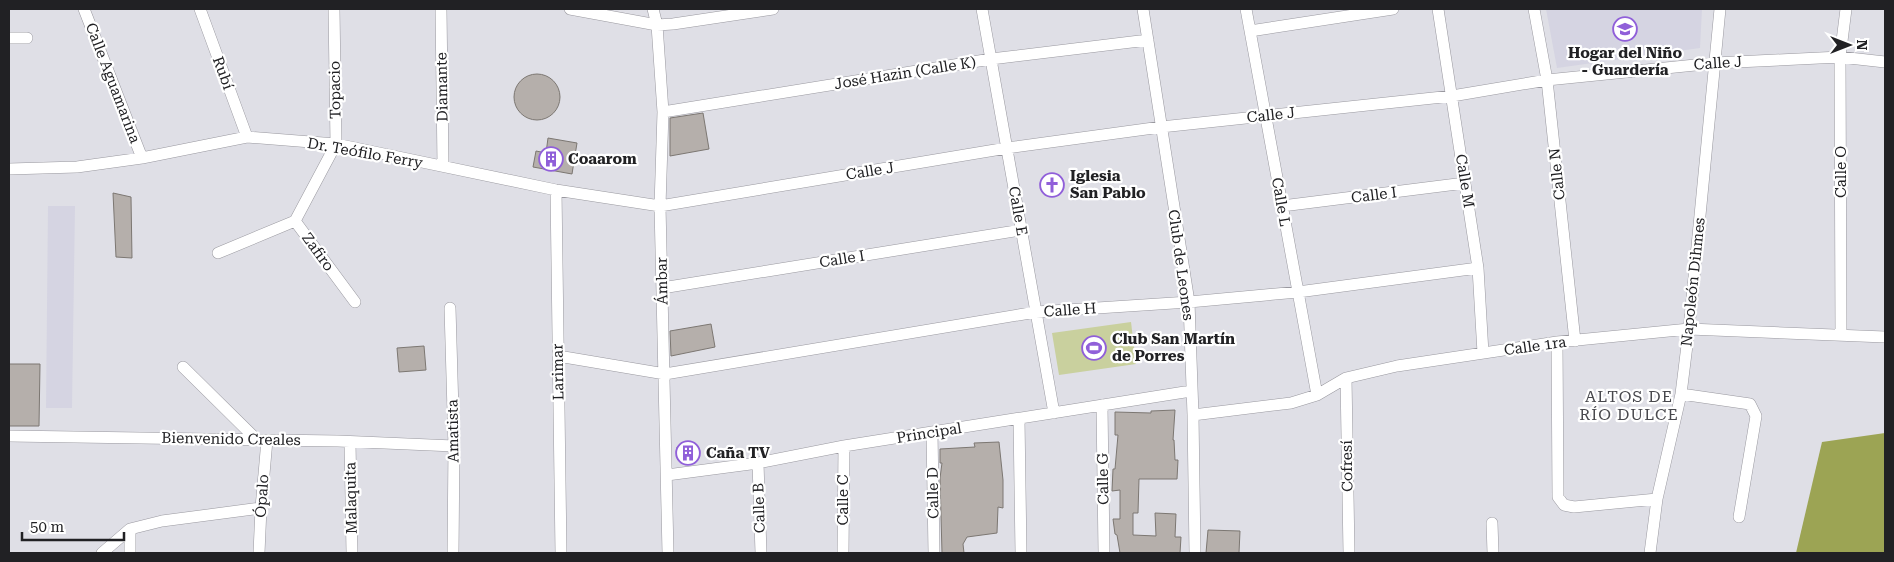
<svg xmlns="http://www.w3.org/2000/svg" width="1894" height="562" viewBox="0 0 1894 562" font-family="'Roboto Serif',serif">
<rect width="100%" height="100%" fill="#dfdfe6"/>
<!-- built -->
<path fill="#d5d4e2" d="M1546,9H1702L1700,48L1557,68Z
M48,206H75L72,408H46Z"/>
<!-- green -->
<path fill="#c9d09e" d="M1131,322L1136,364L1059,375L1052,333Z"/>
<!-- forest -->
<path fill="#9ca454" d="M1885,433V553H1796L1822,442Z"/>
<!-- building -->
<path fill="#b5afab" stroke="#7c7772" d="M514 97a23 23 0 1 1 46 0a23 23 0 1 1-46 0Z
M703,113L709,149L670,156V118Z
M548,138L577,143L572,174L533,167L536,151L546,153Z
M113,193L131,197L132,258L116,257Z
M711,324L715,347L671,356L670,331Z
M424,346L426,370L399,372L397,348Z
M9,364H40L39,426H9Z
M1175,410L1173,440H1174L1175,460H1178L1177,479H1139L1138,513H1133V535L1156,536L1155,513L1176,514L1175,537H1181L1180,553H1120L1117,535L1115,534L1113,519H1120V490L1112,491L1113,469H1115L1118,435H1115V412L1151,413V411Z
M999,442L1003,480V508L998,507L997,533L967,537L963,544L964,553H942L940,478L942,463H940V449L975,447L974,443Z
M697,446L698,459L678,460L677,447Z
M1208,530L1240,531L1239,553H1206Z"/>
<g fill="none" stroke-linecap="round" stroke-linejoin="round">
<!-- minor casing -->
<g stroke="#99989f" stroke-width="12">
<path id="minor" d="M84,9L142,158
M200,9L247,137
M441,9L443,166
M570,9L657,25L673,24L773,9
M653,9L657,25L663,112L660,206L668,553
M982,9L1054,413
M1143,9L1189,302L1193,415L1195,553
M1246,9L1317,395
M1438,9L1478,268L1483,353
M1534,9L1547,80L1575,341
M1250,31L1393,9
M9,38H27
M663,112L991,59L1148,40
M9,169L77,167L142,158L247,137L336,144L556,190L660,206L1007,148L1161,127L1452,96L1547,80L1715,63L1840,57L1885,62
M556,190L561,553
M1282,206L1465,183
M295,221L336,144L334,9
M295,221L355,302
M218,253L295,221
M662,288L1021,230
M450,308L454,446L453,553
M1841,335L1840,57L1846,9
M1557,342L1558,497L1564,505L1574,507L1657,499
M558,356L665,374L1036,312L1189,302L1298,292L1478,268
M183,367L257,440
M1346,378L1349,553
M1681,394L1750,404L1756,416L1739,517
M1102,405L1104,553
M1193,415L1291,403L1317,395L1346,378L1397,366L1557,342L1689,329L1885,337
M1019,419L1021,553
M932,432L934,553
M9,436L338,441L454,446
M350,442L352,553
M758,463L761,553
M667,475L758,463L844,446L1191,391
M1492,523L1493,553
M130,529V553
M102,553L130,529L162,521L261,508
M259,553L261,508L267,440
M843,553L844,446
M1650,553L1657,499L1681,394L1689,329L1720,9"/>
</g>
<!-- minor -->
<use href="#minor" stroke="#fff" stroke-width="11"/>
</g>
<!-- icons -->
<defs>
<g id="school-ring" transform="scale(1.25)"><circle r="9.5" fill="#fff" stroke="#905fd9" stroke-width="1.5"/><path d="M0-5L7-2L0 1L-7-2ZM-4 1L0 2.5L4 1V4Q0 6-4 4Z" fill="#905fd9"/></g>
<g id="building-ring" transform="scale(1.25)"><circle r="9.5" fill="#fff" stroke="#905fd9" stroke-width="1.5"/><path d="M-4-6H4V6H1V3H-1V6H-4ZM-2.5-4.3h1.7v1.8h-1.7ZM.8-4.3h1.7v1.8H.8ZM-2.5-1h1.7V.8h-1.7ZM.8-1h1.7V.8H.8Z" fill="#905fd9"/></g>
<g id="church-ring" transform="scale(1.25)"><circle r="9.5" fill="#fff" stroke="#905fd9" stroke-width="1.5"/><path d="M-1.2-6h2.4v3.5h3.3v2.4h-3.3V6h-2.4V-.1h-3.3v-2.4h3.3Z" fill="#905fd9"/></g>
<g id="stadium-ring" transform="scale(1.25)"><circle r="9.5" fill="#fff" stroke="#905fd9" stroke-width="1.5"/><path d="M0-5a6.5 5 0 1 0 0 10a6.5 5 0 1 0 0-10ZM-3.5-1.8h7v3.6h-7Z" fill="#905fd9"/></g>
</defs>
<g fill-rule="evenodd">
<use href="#school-ring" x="1625" y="29"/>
<use href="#building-ring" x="551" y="159"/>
<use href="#church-ring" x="1052" y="185"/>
<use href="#stadium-ring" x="1094" y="348"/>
<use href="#building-ring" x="688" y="453"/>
</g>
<g text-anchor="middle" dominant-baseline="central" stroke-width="4.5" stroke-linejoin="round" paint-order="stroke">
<!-- poi labels -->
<g font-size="15" font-weight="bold" fill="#212124" stroke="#fff" text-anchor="start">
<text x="1625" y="53" text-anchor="middle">Hogar del Niño<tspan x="1625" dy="17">- Guardería</tspan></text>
<text x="568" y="159">Coaarom</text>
<text x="1070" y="176">Iglesia<tspan x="1070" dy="17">San Pablo</tspan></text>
<text x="1112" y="339">Club San Martín<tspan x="1112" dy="17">de Porres</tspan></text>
<text x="706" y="453">Caña TV</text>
</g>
<!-- street labels -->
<g font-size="15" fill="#212124" stroke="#fff">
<text transform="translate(1718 63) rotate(-4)">Calle J</text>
<text transform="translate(223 73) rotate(70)">Rubí</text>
<text transform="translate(905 73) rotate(-9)">José Hazin (Calle K)</text>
<text transform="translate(113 83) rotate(69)">Calle Aguamarina</text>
<text transform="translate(442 87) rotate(-91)">Diamante</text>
<text transform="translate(335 90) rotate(-91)">Topacio</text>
<text transform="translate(1271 115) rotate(-6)">Calle J</text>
<text transform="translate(365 153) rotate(10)">Dr. Teófilo Ferry</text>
<text transform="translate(870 171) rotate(-9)">Calle J</text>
<text transform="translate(1841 172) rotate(-90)">Calle O</text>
<text transform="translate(1557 174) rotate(-96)">Calle N</text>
<text transform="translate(1465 181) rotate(81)">Calle M</text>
<text transform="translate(1374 195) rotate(-7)">Calle I</text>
<text transform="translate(1281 202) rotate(80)">Calle L</text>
<text transform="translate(1018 211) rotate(80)">Calle E</text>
<text transform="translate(318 252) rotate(54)">Zafiro</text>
<text transform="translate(842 259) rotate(-9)">Calle I</text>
<text transform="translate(1181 265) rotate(82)">Club de Leones</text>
<text transform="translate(662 281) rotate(-91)">Ámbar</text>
<text transform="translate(1693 282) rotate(-84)">Napoleón Dihmes</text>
<text transform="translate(1070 310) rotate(-4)">Calle H</text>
<text transform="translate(1535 346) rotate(-8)">Calle 1ra</text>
<text transform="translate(558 372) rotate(-91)">Larimar</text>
<text transform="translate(453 431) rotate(-91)">Amatista</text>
<text transform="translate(929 433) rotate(-9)">Principal</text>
<text transform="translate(231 439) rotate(1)">Bienvenido Creales</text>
<text transform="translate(1347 466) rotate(-91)">Cofresí</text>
<text transform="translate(1103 479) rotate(-91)">Calle G</text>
<text transform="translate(933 493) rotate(-91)">Calle D</text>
<text transform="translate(262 496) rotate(-86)">Ópalo</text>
<text transform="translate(351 498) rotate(-91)">Malaquita</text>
<text transform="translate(843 500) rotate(-90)">Calle C</text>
<text transform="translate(759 508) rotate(-92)">Calle B</text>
</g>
<!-- neighbourhood labels -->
<g font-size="16" letter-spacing="1" fill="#48484d" stroke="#fff">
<text x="1629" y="396">ALTOS DE<tspan x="1629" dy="18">RÍO DULCE</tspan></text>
</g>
</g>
<!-- border -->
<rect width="1894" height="562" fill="none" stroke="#212124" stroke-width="20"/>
<!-- north arrow -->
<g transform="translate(1849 45) rotate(90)" stroke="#ffffff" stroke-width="4" paint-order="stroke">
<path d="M0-4L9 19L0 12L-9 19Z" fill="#212124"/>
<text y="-8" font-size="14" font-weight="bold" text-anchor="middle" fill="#212124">N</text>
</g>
<!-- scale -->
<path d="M22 532v8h102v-8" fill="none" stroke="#212124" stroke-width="2.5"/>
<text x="30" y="532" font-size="15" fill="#212124" stroke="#ffffff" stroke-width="4" paint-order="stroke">50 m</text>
</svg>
